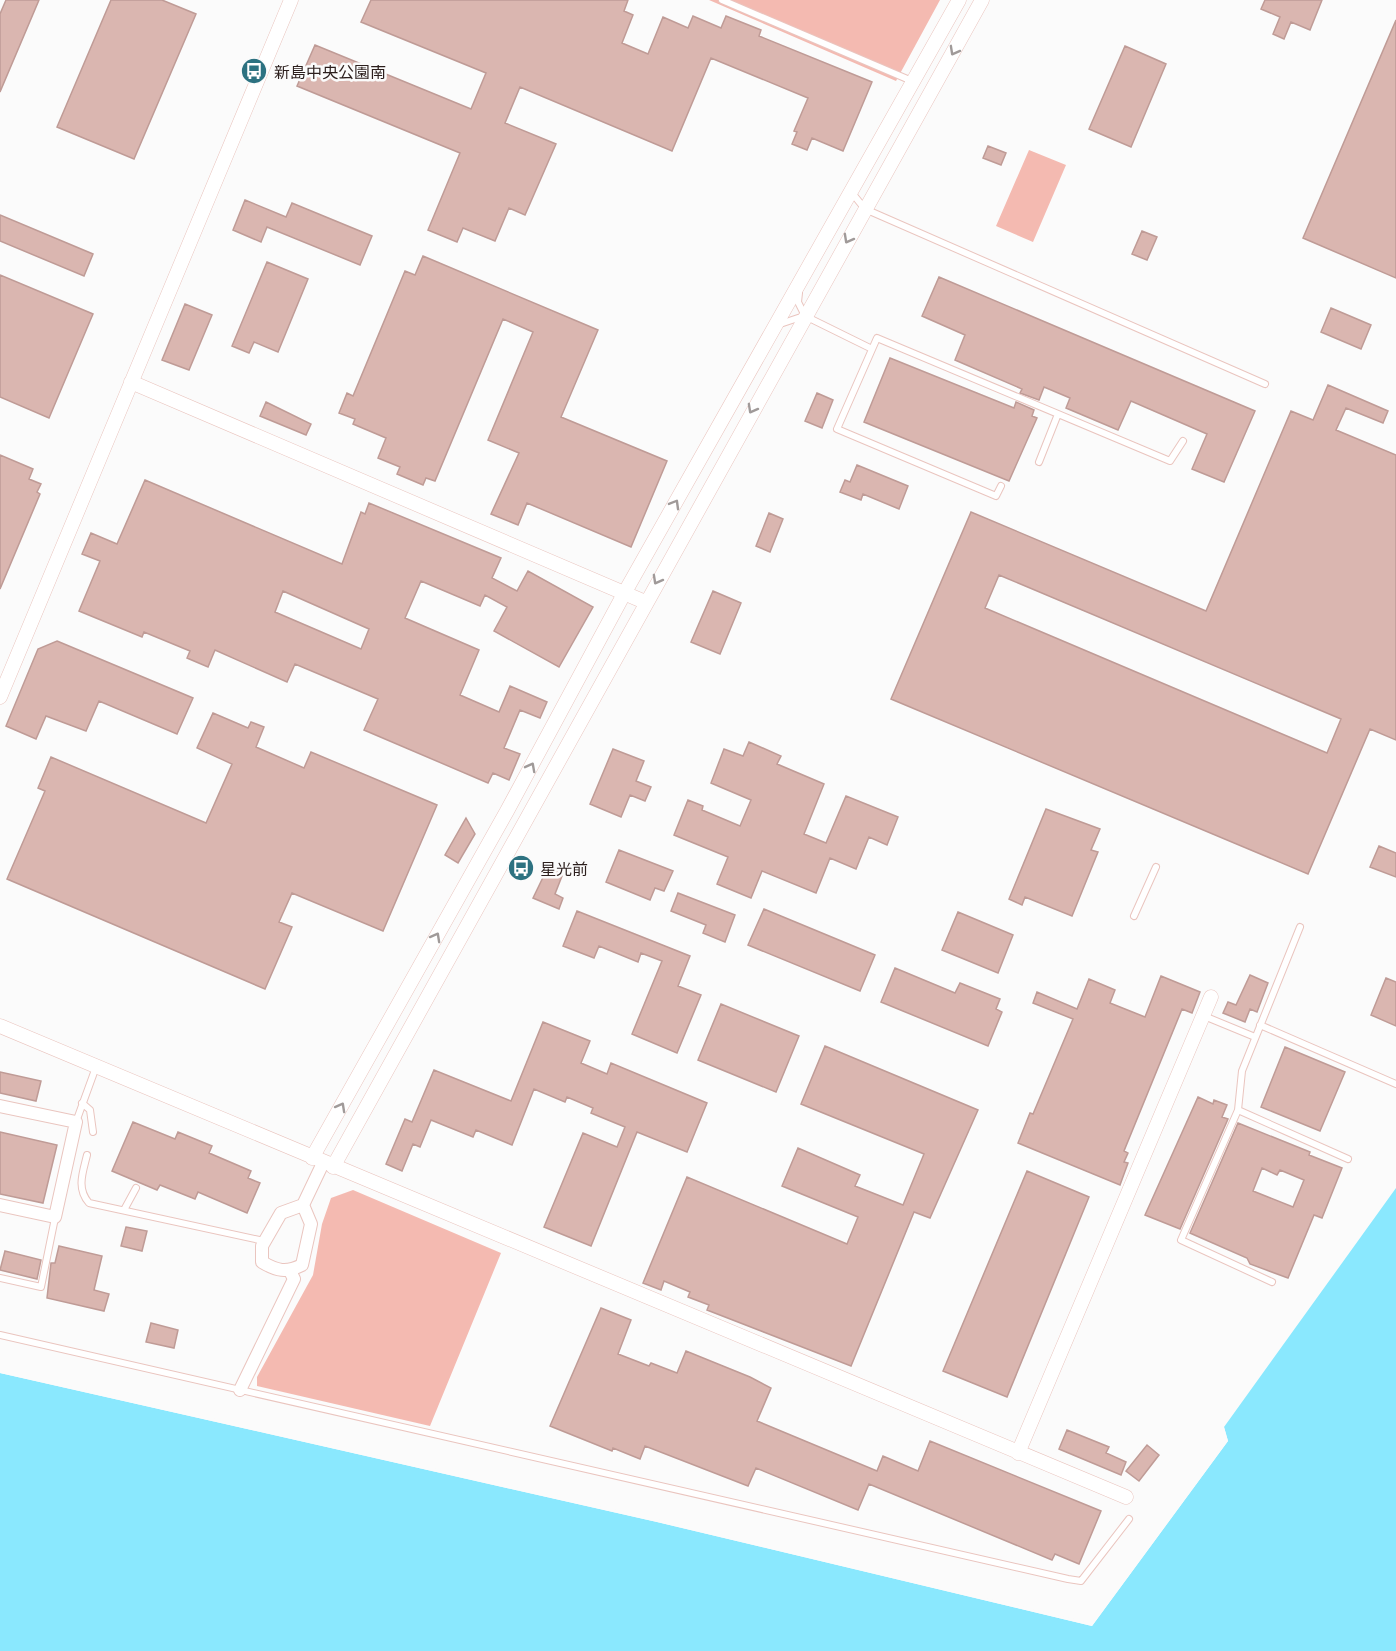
<svg xmlns="http://www.w3.org/2000/svg" width="1396" height="1651" viewBox="0 0 1396 1651" font-family="'Exo 2','Noto Sans JP',sans-serif">
<rect width="100%" height="100%" fill="#fbfbfb"/>
<!-- green -->
<path fill="#f4bab1" d="M709,0H940L896,81Z
M1029,150L1066,165L1033,242L996,226Z
M353,1190L501,1253L430,1426L257,1386V1377L313,1275L322,1224L331,1198Z"/>
<!-- water -->
<path fill="#8ae8fe" d="M1396,1188V1651H0V1373L657,1522L1092,1626L1228,1441L1224,1427Z"/>
<!-- pier -->
<path fill="#fbfbfb" d="M0,1370L657,1519L1091,1623L1225,1440L1221,1427H1224L1228,1441L1092,1626L657,1522L0,1373Z"/>
<!-- building -->
<path fill="#dab6b0" stroke="#bf9b96" stroke-width="1.5" fill-rule="evenodd" d="M6,0H39L0,92V14Z
M111,0H162L196,14L134,159L57,127Z
M371,0H628L624,11L633,15L622,43L648,54L663,17L688,28L693,16L721,28L726,16L761,30L759,36L872,82L843,151L812,138L807,150L792,144L797,132L794,131L808,98L711,58L672,151L520,87L505,123L556,144L525,215L509,208L495,241L463,228L457,242L428,230L460,153L297,86L315,45L471,109L486,73L361,22Z
M1265,0H1322L1310,30L1291,22L1284,39L1273,34L1280,17L1261,9Z
M1396,20V278L1303,238Z
M1125,46L1166,64L1131,147L1089,129Z
M988,146L1006,153L1001,165L983,158Z
M245,200L286,217L292,203L372,236L360,265L267,227L261,242L233,230Z
M0,215L93,254L84,276L0,241Z
M1142,231L1157,237L1147,260L1132,254Z
M423,256L598,330L561,417L667,461L631,547L527,503L518,525L491,514L519,453L488,440L533,332L503,319L435,481L426,478L423,485L397,474L400,467L378,458L386,438L353,424L355,419L339,413L347,393L353,396L405,271L415,275Z
M267,262L308,279L278,352L254,342L249,353L232,346Z
M0,275L93,314L49,418L0,397Z
M939,277L1255,411L1224,482L1192,469L1207,434L1131,401L1118,430L1066,408L1070,398L1044,387L1039,400L1020,393L1022,389L955,360L965,335L922,316Z
M185,304L212,315L189,370L162,360Z
M1331,308L1371,325L1361,349L1321,332Z
M890,358L1014,408L1016,402L1034,410L1032,416L1037,418L1009,481L864,422Z
M1328,385L1388,411L1383,423L1346,408L1336,430L1396,455V740L1370,729L1308,874L891,699L971,512L1206,611L1291,411L1313,420ZM999,575L1341,719L1327,753L985,608Z
M817,393L833,400L822,428L805,421Z
M266,402L311,424L306,435L260,416Z
M0,455L33,469L29,479L41,484L37,492L40,494L0,589Z
M857,465L908,486L899,509L863,494L861,500L840,492L845,480L850,482Z
M145,480L342,564L361,512L365,514L369,503L501,558L492,578L517,591L528,571L593,607L559,667L494,631L507,607L485,595L480,606L421,581L405,618L479,650L460,695L499,712L510,686L547,702L540,718L520,710L504,748L520,754L509,780L493,773L488,783L364,730L378,699L295,664L287,682L215,650L208,667L187,658L190,651L144,632L142,637L79,611L100,561L82,554L91,533L117,544ZM283,591L369,629L361,649L275,612Z
M769,513L783,519L770,552L756,546Z
M713,591L741,603L720,654L691,642Z
M57,641L193,698L177,734L99,701L86,731L46,716L36,739L6,726L38,649Z
M213,713L248,728L251,722L264,727L256,747L304,768L311,752L437,805L383,931L292,893L279,922L292,927L265,989L7,879L45,791L38,788L51,757L206,823L232,764L197,748Z
M749,742L781,756L777,764L824,784L804,834L826,843L846,796L898,817L887,845L869,837L856,869L830,858L816,893L762,871L751,898L717,884L728,857L674,835L688,800L703,806L702,810L740,826L751,800L711,783L724,749L743,756Z
M613,749L644,761L636,781L651,787L645,801L630,795L621,817L590,804Z
M1046,809L1100,829L1091,850L1098,852L1072,916L1025,897L1022,905L1009,899Z
M466,818L475,834L458,863L445,855Z
M1379,846L1396,853V877L1370,867Z
M619,850L673,871L664,891L655,888L650,900L606,882Z
M549,865L564,871L555,894L563,898L559,909L533,898Z
M678,893L735,915L725,942L703,933L706,925L671,911Z
M764,909L875,955L860,991L748,945Z
M577,911L690,956L678,986L701,995L677,1053L632,1034L662,961L641,953L638,962L599,946L594,958L563,946Z
M958,912L1013,935L998,973L942,950Z
M895,968L955,993L960,983L1000,999L996,1009L1002,1012L988,1046L881,1002Z
M1250,975L1268,983L1257,1012L1250,1009L1245,1022L1223,1013L1228,1002L1236,1005Z
M1161,976L1200,992L1192,1013L1182,1009L1124,1151L1128,1153L1124,1162L1128,1163L1120,1185L1018,1143L1030,1113L1033,1114L1073,1019L1033,1003L1037,992L1077,1009L1089,979L1115,990L1110,1003L1145,1017Z
M1386,978L1396,982V1026L1371,1015Z
M721,1004L799,1036L776,1092L698,1060Z
M543,1022L590,1041L581,1063L607,1074L611,1063L707,1103L687,1152L637,1132L591,1246L544,1227L583,1133L617,1147L625,1127L591,1113L593,1108L567,1097L565,1102L534,1089L512,1145L476,1130L473,1137L431,1120L420,1147L413,1144L402,1171L386,1164L405,1119L412,1122L434,1070L511,1101Z
M825,1046L978,1110L930,1218L914,1212L851,1366L707,1310L709,1305L688,1297L690,1292L664,1281L661,1290L643,1283L687,1177L847,1244L858,1217L782,1186L798,1148L860,1175L855,1186L903,1205L924,1154L801,1104Z
M1285,1047L1345,1072L1320,1131L1261,1107Z
M0,1072L41,1081L36,1101L0,1093Z
M1198,1097L1213,1104L1214,1100L1227,1105L1222,1117L1228,1119L1180,1229L1145,1215Z
M133,1122L175,1139L178,1132L212,1146L209,1153L251,1171L248,1178L260,1183L247,1213L198,1192L195,1199L160,1185L157,1190L112,1171Z
M1238,1123L1310,1152L1309,1155L1342,1168L1322,1218L1314,1215L1288,1278L1250,1264L1247,1258L1190,1233ZM1262,1168L1277,1175L1280,1170L1304,1180L1293,1207L1253,1191Z
M0,1132L57,1145L43,1203L0,1194Z
M1027,1171L1089,1197L1007,1397L943,1371Z
M126,1227L147,1231L142,1251L121,1246Z
M59,1246L102,1256L94,1290L109,1294L104,1311L47,1298L51,1263H55Z
M5,1251L41,1260L37,1279L0,1270Z
M601,1308L631,1320L618,1354L649,1366L651,1363L677,1373L686,1351L750,1377L771,1388L757,1421L877,1471L883,1456L918,1471L930,1441L1101,1511L1079,1564L1055,1554L1052,1560L869,1484L858,1510L756,1468L748,1486L645,1446L640,1459L613,1448L612,1451L550,1426Z
M151,1323L178,1330L174,1348L146,1342Z
M1067,1430L1109,1447L1106,1453L1126,1462L1121,1475L1059,1449Z
M1147,1445L1159,1455L1139,1481L1126,1471Z"/>
<g fill="none" stroke-linecap="round" stroke-linejoin="round">
<!-- service casing -->
<g stroke="#eac5bf" stroke-width="8">
<path id="service" d="M722,0L912,81
M852,193L865,209L1265,384
M799,293L798,302L805,316L872,349
M780,324L804,316
M1039,462L1058,414
M1001,486L996,496L837,429L877,338L1170,461L1183,441
M1134,916L1156,867
M1300,927L1242,1071L1238,1110L1348,1159
M1204,1016L1255,1037
M1260,1025L1396,1084
M82,1103L90,1110L93,1132
M1238,1110L1181,1240L1272,1282
M76,1122L96,1067
M87,1155C83,1172 76,1188 89,1203L264,1241
M124,1210L136,1188
M0,1278L41,1287L55,1218
M0,1335L1068,1579L1081,1581L1129,1519"/>
</g>
<!-- minor casing -->
<g stroke="#eac5bf" stroke-width="14">
<path id="minor" d="M0,1106L76,1122L55,1217L0,1205
M303,1205L311,1224L302,1265C286,1273 277,1271 262,1262V1246L281,1213L303,1205L323,1163
M240,1390L294,1279L290,1271"/>
</g>
<!-- tertiary casing -->
<g stroke="#eac5bf" stroke-width="15">
<path id="tertiary" d="M131,382L645,602
M0,697L291,0
M0,1026L1126,1497
M312,1158L507,811L625,592L959,0
M333,1167L982,0
M1018,1453L1211,997"/>
</g>
<!-- service -->
<use href="#service" stroke="#fff" stroke-width="6"/>
<!-- minor -->
<use href="#minor" stroke="#fff" stroke-width="12"/>
<!-- tertiary -->
<use href="#tertiary" stroke="#fff" stroke-width="14"/>
</g>
<!-- one-way arrows -->
<defs><path id="oneway-chevron" d="M-2-3.5L2.5 0L-2 3.5" fill="none" stroke-width="1.6" stroke-linecap="round" stroke-linejoin="round" transform="scale(1.5)"/></defs>
<g stroke="#a09a99">
<use href="#oneway-chevron" transform="translate(954 51) rotate(119)"/>
<use href="#oneway-chevron" transform="translate(848 239) rotate(119)"/>
<use href="#oneway-chevron" transform="translate(752 409) rotate(119)"/>
<use href="#oneway-chevron" transform="translate(675 504) rotate(-60)"/>
<use href="#oneway-chevron" transform="translate(657 580) rotate(119)"/>
<use href="#oneway-chevron" transform="translate(531 767) rotate(-62)"/>
<use href="#oneway-chevron" transform="translate(436 937) rotate(-61)"/>
<use href="#oneway-chevron" transform="translate(341 1107) rotate(-61)"/>
</g>
<!-- icons -->
<defs>
<g id="bus-disc" transform="scale(1.35)"><circle r="9.5" fill="#2d7281" stroke="#fbfbfb"/><path d="M-5-6H5V4H4V6H2V4H-2V6H-4V4H-5ZM-3.5-4V0h7V-4ZM-3.5 1.2v1.5H-2V1.2ZM2 1.2v1.5H3.5V1.2Z" fill="#fff"/></g>
</defs>
<g fill-rule="evenodd">
<use href="#bus-disc" x="254" y="71"/>
<use href="#bus-disc" x="521" y="868"/>
</g>
<g text-anchor="middle" dominant-baseline="central" stroke-width="5" stroke-linejoin="round" paint-order="stroke">
<!-- poi labels -->
<g font-size="16" fill="#2c1f1d" stroke="#fbfbfb" text-anchor="start">
<text x="274" y="71">新島中央公園南</text>
<text x="540" y="868">星光前</text>
</g>
</g>
</svg>
